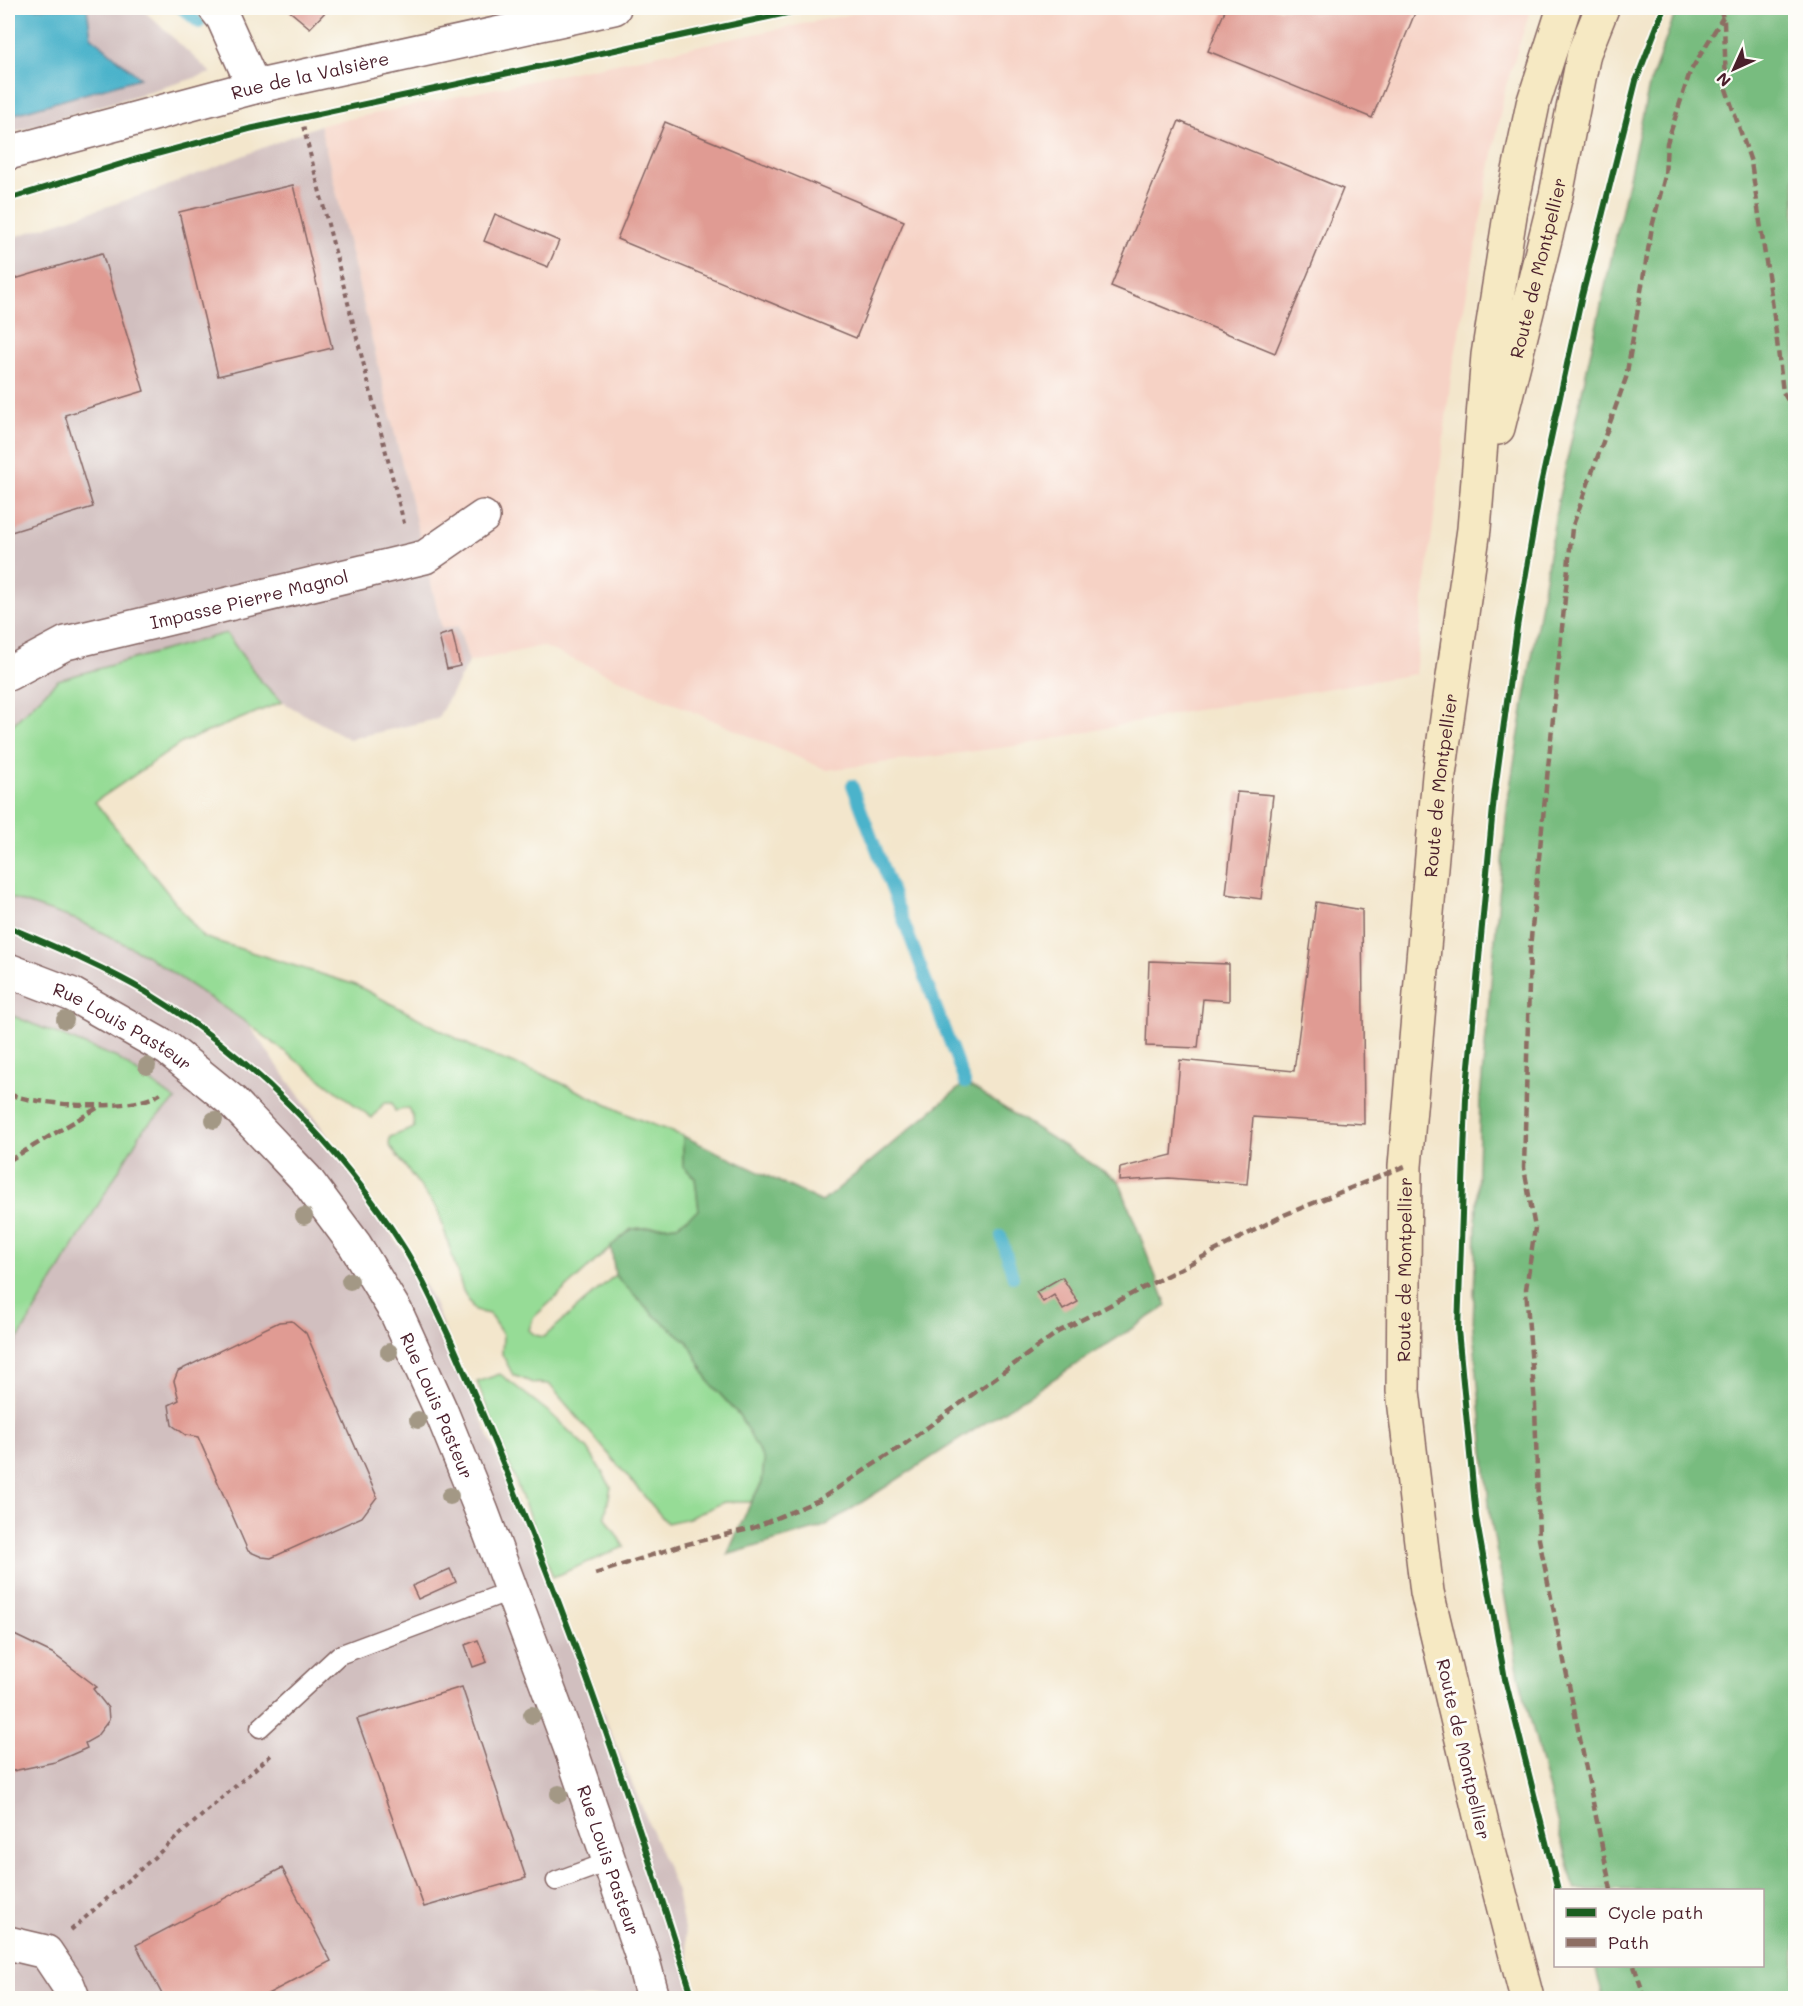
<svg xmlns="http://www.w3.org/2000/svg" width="1803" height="2006" viewBox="0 0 1803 2006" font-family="Mali,sans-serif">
<rect width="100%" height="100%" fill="#fdfcf7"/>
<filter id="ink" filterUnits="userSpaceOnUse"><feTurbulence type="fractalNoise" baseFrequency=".0167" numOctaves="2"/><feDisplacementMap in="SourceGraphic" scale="12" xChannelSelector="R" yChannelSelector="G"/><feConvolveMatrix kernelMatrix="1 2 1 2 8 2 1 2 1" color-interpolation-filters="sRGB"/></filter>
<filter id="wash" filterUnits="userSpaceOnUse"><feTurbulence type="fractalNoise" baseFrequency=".008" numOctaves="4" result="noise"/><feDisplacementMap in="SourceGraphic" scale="24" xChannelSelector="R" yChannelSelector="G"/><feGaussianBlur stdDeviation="1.35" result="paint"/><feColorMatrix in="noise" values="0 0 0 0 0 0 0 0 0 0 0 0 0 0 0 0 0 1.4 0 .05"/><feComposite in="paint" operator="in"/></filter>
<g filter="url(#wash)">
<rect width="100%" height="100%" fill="#f3e6cc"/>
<!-- built -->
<path fill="#f6d2c5" d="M879,8H1531L1505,89L1451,377L1415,674L1190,711L1023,745L827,770L542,646L469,662L458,626L442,629L320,125Z"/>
<!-- industrial -->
<path fill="#d1bfbf" d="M8,8H141L211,73L8,134Z
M320,125L442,629L458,626L469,662L437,719L349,739L282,702L260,680L226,633L58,680L8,729V239L157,190Z
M8,897L77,920L144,954L247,1023L335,1146L430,1294L677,1892L697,1998H8V1357L144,1128L176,1100L117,1058L8,1014Z"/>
<!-- green -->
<path fill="#96dc96" stroke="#707e60" stroke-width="1.5" d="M226,633L260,680L282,702L183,742L95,802L203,937L356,985L482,1052L542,1074L633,1117L683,1136V1166L695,1178L699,1210L677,1225L631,1229L533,1318L529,1330L535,1335L544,1337L615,1275L655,1316L688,1342L710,1383L739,1415L753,1437L764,1461L762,1483L751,1502H724L689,1518L667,1523L549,1384L533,1383L513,1375L502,1354L503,1335L489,1314L475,1311L463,1291L438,1210L389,1145L390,1137L414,1128L413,1117L408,1108L395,1111L392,1103H384L372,1118L247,1023L144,954L77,920L8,897V729L58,680Z
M8,1014L117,1058L176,1100L144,1128L8,1356Z
M500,1374L550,1413L588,1449L611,1487L605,1516L624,1547L553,1577L477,1382Z"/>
<!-- forest -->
<path fill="#78bc7f" stroke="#616e55" stroke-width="1.5" d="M1677,8H1795V1998H1603L1595,1966H1762V1890H1575L1519,1676L1490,1515L1473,1329L1480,1099L1508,799L1558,501L1649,86Z
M965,1083L1119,1181L1167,1306L825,1526L727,1555L751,1502L762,1483L764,1461L739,1415L710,1383L688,1342L655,1316L615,1275L611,1246L632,1229L677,1225L699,1210L695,1178L683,1166V1136L822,1202Z"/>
<!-- water -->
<path fill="#4cb3cb" stroke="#4b697b" stroke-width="1.5" d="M8,8H87L91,36L140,78L8,116Z"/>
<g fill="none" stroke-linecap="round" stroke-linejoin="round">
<!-- stream -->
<path stroke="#4cb3cb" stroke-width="12" d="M181,8L199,23
M852,785L965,1083
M1001,1236L1013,1277"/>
</g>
<g id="blocks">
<!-- building -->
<path fill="#e09b93" d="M286,8H329L310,28Z
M914,8H936L915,13Z
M1226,8H1417L1372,118L1208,51Z
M1179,121L1343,189L1275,353L1111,286Z
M665,122L904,221L856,338L617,239Z
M293,185L332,348L218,376L179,212Z
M495,214L559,241L548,267L484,241Z
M102,253L144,391L65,415L93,507L8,533V281Z
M452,632L460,666L447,669L439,636Z
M1237,792L1273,795L1261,899L1226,894Z
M1316,902L1362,910L1364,1124L1253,1117L1247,1184L1169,1178L1119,1181L1120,1168L1172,1155L1180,1060L1294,1071Z
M1149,961L1229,964V1001L1203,999L1198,1048L1146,1046Z
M1062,1277L1078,1302L1063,1310L1054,1295L1043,1302L1036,1292Z
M292,1321L306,1333L377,1497L362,1517L271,1558L262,1557L248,1551L198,1437L186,1435L172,1425L169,1405L179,1400L174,1381L178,1371L279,1322Z
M450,1569L456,1582L418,1599L412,1586Z
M8,1632L52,1653L97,1687L93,1689L108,1708L109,1720L96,1737L85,1743L87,1748L55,1762L8,1772Z
M478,1640L487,1662L473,1667L465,1645Z
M462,1687L526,1878L424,1907L357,1719Z
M282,1868L331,1961L260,1998H164L136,1945Z"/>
</g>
</g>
<g filter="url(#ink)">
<use href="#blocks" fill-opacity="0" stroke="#856563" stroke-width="1.5"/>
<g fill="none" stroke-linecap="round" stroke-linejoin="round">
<!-- service casing -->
<g stroke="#856563" stroke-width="21">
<path id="service" d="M260,1728L339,1655L510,1591
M556,1881L608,1862"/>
</g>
<!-- minor casing -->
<g stroke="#856563" stroke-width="36">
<g id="minor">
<path d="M215,8L223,18L254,87"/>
<path id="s1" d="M8,153L254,87L614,8"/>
<path id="s2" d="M8,674L66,643L425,557L483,517"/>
<path id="s3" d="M8,970L73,995L168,1049L232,1101L306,1179L355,1245L396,1312L441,1411L482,1512L570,1747L642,1957L653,1998"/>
<path d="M8,1943L46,1952L68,1985L73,1998"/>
</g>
</g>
<!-- secondary casing -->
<g stroke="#856563" stroke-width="36">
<g id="secondary">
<path id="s4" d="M1498,428L1556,195L1584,53L1602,8"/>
<path id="s5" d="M1527,1998L1482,1824L1427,1592L1403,1391L1405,1166L1439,775L1474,529L1488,355L1511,209L1533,104L1564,8"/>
</g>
</g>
<!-- path -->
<path stroke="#856563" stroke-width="4" stroke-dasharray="4.5 4.5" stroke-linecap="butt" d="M301,118L405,527
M71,1930L271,1755"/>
<!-- service -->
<use href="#service" stroke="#fff" stroke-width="18"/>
<!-- minor -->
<use href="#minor" stroke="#fff" stroke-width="33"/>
<!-- secondary -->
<use href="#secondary" stroke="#f6e9c3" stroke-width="33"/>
<!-- quiet -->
<path stroke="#8d6e63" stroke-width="4.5" stroke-dasharray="9 4.5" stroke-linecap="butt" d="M1720,8L1724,21L1726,89L1751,162L1773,308L1783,392L1796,414
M8,1094C39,1105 134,1113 161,1093
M8,1161L99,1107
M595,1574L679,1546L753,1528L819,1500L902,1446L1058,1332L1284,1215L1405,1166
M1611,1890L1539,1539L1535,1405L1526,1289L1535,1228L1524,1168L1530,948L1572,528L1626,378L1652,227L1665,176L1667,143L1690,72L1723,17
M1634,1966L1645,1998"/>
<!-- cycleway casing -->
<g stroke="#fdfcf7" stroke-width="10">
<path id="cycleway" d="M8,199L134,160L249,129L810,8
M8,927C55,947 102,966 146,992C249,1054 340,1146 404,1248C423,1278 437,1311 452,1343C477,1400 501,1457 524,1515C589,1673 642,1835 693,1998
M1558,1890L1505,1679L1476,1517L1458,1330L1466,1098L1494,797L1517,627L1541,484L1581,300L1636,81L1664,8"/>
</g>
<!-- cycleway -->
<use href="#cycleway" stroke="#1b5e20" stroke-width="6"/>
</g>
<!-- trees -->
<g fill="#a39885">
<circle cx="65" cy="1020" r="9"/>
<circle cx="147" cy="1066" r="9"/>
<circle cx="214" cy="1120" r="9"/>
<circle cx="304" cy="1216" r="9"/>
<circle cx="350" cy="1281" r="9"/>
<circle cx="389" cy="1352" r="9"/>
<circle cx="418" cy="1420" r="9"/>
<circle cx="450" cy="1496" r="9"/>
<circle cx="532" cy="1715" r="9"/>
<circle cx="559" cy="1794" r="9"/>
</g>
</g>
<g text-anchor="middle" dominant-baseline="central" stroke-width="6" stroke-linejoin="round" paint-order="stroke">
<!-- street labels -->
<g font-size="18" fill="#4a1f2b" stroke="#fdfcf7">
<text stroke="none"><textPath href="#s1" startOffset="312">Rue de la Valsière</textPath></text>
<text stroke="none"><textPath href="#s4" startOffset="165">Route de Montpellier</textPath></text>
<text stroke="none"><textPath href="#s2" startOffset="254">Impasse Pierre Magnol</textPath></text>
<text stroke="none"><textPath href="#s5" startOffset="1228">Route de Montpellier</textPath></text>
<text stroke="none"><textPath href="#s3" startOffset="128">Rue Louis Pasteur</textPath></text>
<text stroke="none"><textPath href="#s5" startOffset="742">Route de Montpellier</textPath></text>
<text stroke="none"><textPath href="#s3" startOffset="632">Rue Louis Pasteur</textPath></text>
<text transform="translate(1464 1749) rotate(77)">Route de Montpellier</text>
<text stroke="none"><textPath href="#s3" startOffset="1118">Rue Louis Pasteur</textPath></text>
</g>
</g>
<!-- margin -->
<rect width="1803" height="2006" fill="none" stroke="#fdfcf7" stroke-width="30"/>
<!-- legend -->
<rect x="1554" y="1889" width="210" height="78" fill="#fdfcf7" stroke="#b5a4a5" stroke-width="1.5"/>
<rect x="1566" y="1908" width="30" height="9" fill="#1b5e20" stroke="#b5a4a5" stroke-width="1.5"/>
<text x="1608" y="1919" font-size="18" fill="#4a1f2b">Cycle path</text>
<rect x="1566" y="1938" width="30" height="9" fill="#8d6e63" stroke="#b5a4a5" stroke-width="1.5"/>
<text x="1608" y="1949" font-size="18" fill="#4a1f2b">Path</text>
<!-- north arrow -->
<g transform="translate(1734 69) rotate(225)" stroke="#fdfcf7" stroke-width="4.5" paint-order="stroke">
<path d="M0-4.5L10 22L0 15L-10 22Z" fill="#4a1f2b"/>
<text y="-9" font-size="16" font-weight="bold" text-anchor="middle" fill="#4a1f2b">N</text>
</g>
</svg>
